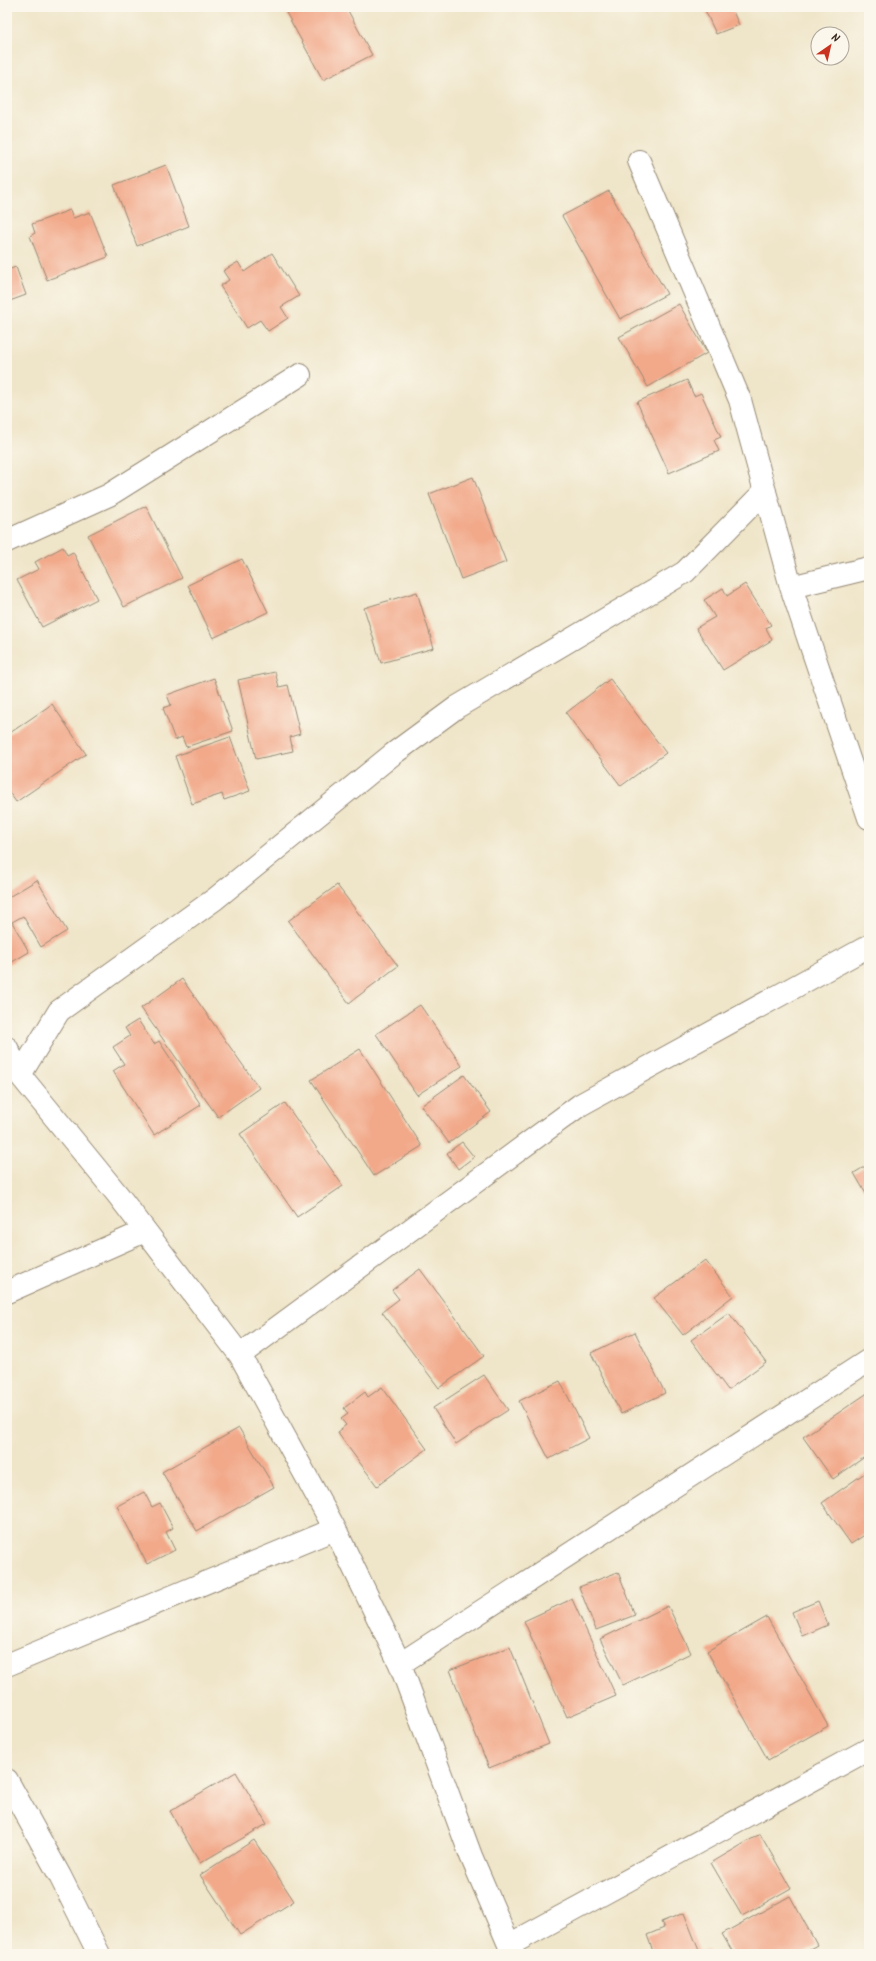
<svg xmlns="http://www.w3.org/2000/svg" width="876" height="1961" viewBox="0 0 876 1961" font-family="Kalam,sans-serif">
<rect width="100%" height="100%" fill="#fbf7ec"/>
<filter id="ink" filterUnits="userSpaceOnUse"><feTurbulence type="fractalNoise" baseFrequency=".025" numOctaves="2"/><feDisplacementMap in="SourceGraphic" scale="8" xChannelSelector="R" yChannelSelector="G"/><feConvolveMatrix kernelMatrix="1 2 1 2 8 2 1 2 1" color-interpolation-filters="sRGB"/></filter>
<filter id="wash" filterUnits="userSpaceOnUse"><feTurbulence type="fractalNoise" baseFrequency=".012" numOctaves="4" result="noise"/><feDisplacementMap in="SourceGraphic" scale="16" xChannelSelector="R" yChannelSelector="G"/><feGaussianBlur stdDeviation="0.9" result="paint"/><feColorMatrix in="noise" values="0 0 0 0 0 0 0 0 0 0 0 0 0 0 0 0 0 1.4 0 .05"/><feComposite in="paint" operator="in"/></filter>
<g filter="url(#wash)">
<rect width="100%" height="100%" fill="#efe5c9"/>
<g id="blocks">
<!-- building -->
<path fill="#f2a98a" d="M283,7H346L372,55L323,80Z
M731,7L739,25L716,34L704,8Z
M166,165L189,226L137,246L114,185Z
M609,191L667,294L620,319L562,216Z
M70,210L73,218L90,212L108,257L47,280L30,236L35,233L32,224Z
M272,253L299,296L281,307L288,318L268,331L260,320L247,328L220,286L229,280L223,271L238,262L244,272Z
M16,267L26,295L7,302V270Z
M679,304L707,353L648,387L619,337Z
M687,380L694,396L701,393L721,437L714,440L719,451L669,473L637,402Z
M473,477L506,562L461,579L429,494Z
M146,506L182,578L124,607L88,535Z
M63,547L67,555L73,552L97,599L42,627L17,580L39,569L35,562Z
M242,559L268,612L213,638L188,585Z
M745,584L771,625L766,628L772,640L723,670L696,628L715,617L704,600L723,588L727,596Z
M417,592L434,648L381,663L364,608Z
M275,672L279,687L288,685L300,734L290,737L293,751L256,759L238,680Z
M214,678L233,731L186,747L182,737L175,740L163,708L171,705L167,695Z
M610,679L666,753L621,786L566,713Z
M52,704L86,754L16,802L7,789V735Z
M230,737L250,791L224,800L222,794L192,804L175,756Z
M37,880L67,931L41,947L23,916L12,922L29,952L7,965V898Z
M337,885L398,966L349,1003L288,921Z
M182,979L259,1088L218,1117L141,1008Z
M420,1005L462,1066L417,1095L376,1034Z
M138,1020L154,1044L159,1041L201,1105L154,1135L113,1071L124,1064L113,1047L130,1036L125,1028Z
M360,1049L422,1146L374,1176L311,1080Z
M464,1075L491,1112L449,1143L421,1106Z
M285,1103L343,1186L297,1217L240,1134Z
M462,1142L474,1157L458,1169L447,1153Z
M869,1164V1199L854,1173Z
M705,1260L733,1296L683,1335L654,1298Z
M420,1269L484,1356L439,1388L382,1312L399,1299L392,1290Z
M729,1313L766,1362L728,1390L691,1340Z
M635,1332L665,1393L621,1414L591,1353Z
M484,1375L508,1410L456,1444L433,1408Z
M560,1381L589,1438L549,1459L519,1401Z
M382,1387L427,1449L377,1486L337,1432L346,1425L341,1419L348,1414L344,1408L365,1392L368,1397Z
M869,1392V1454L833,1479L803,1437Z
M239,1428L274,1487L197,1531L162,1472Z
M869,1470V1532L851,1544L822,1503Z
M144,1492L152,1507L160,1503L173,1528L166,1532L175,1550L147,1564L117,1506Z
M618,1572L635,1615L596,1630L579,1587Z
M572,1599L616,1696L567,1717L524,1621Z
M818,1601L828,1625L802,1636L792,1612Z
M668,1606L691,1653L623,1685L600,1639Z
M767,1617L828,1726L768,1760L707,1651Z
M510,1647L549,1744L489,1768L450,1670Z
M236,1772L267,1824L200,1863L170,1811Z
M760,1834L791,1888L742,1916L711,1863Z
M254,1840L294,1901L240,1935L200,1875Z
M790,1896L817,1945L801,1954H734L722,1934Z
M684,1913L700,1953L708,1950L710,1954H654L647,1935L664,1928L661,1922Z"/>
</g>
</g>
<g filter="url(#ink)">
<use href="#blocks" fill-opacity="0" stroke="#958874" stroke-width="1"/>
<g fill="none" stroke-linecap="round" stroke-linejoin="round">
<!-- minor casing -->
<g stroke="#958874" stroke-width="24">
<path id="minor" d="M639,161L740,400L791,587
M7,541L109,495L300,375
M869,568L791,587L869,818
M7,1048L20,1075L118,1195L240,1355L335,1529L400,1664L471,1856L513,1954
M20,1075L59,1011L215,899L393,754L457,707L685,572L765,491
M7,1292L145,1231
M240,1355L580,1105L869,946
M400,1664L869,1360
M7,1665L335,1529
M7,1780L60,1876L99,1954
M509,1945L869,1749"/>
</g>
<!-- minor -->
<use href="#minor" stroke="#fff" stroke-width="22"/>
</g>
</g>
<!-- margin -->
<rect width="876" height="1961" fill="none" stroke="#fbf7ec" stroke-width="24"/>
<!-- north arrow -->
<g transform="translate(830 46) rotate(34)"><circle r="19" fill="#fbf7ec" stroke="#aea59a"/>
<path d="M0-3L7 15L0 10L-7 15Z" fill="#c8321e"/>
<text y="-6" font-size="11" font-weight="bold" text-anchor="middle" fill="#3b2a1e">N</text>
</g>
</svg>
